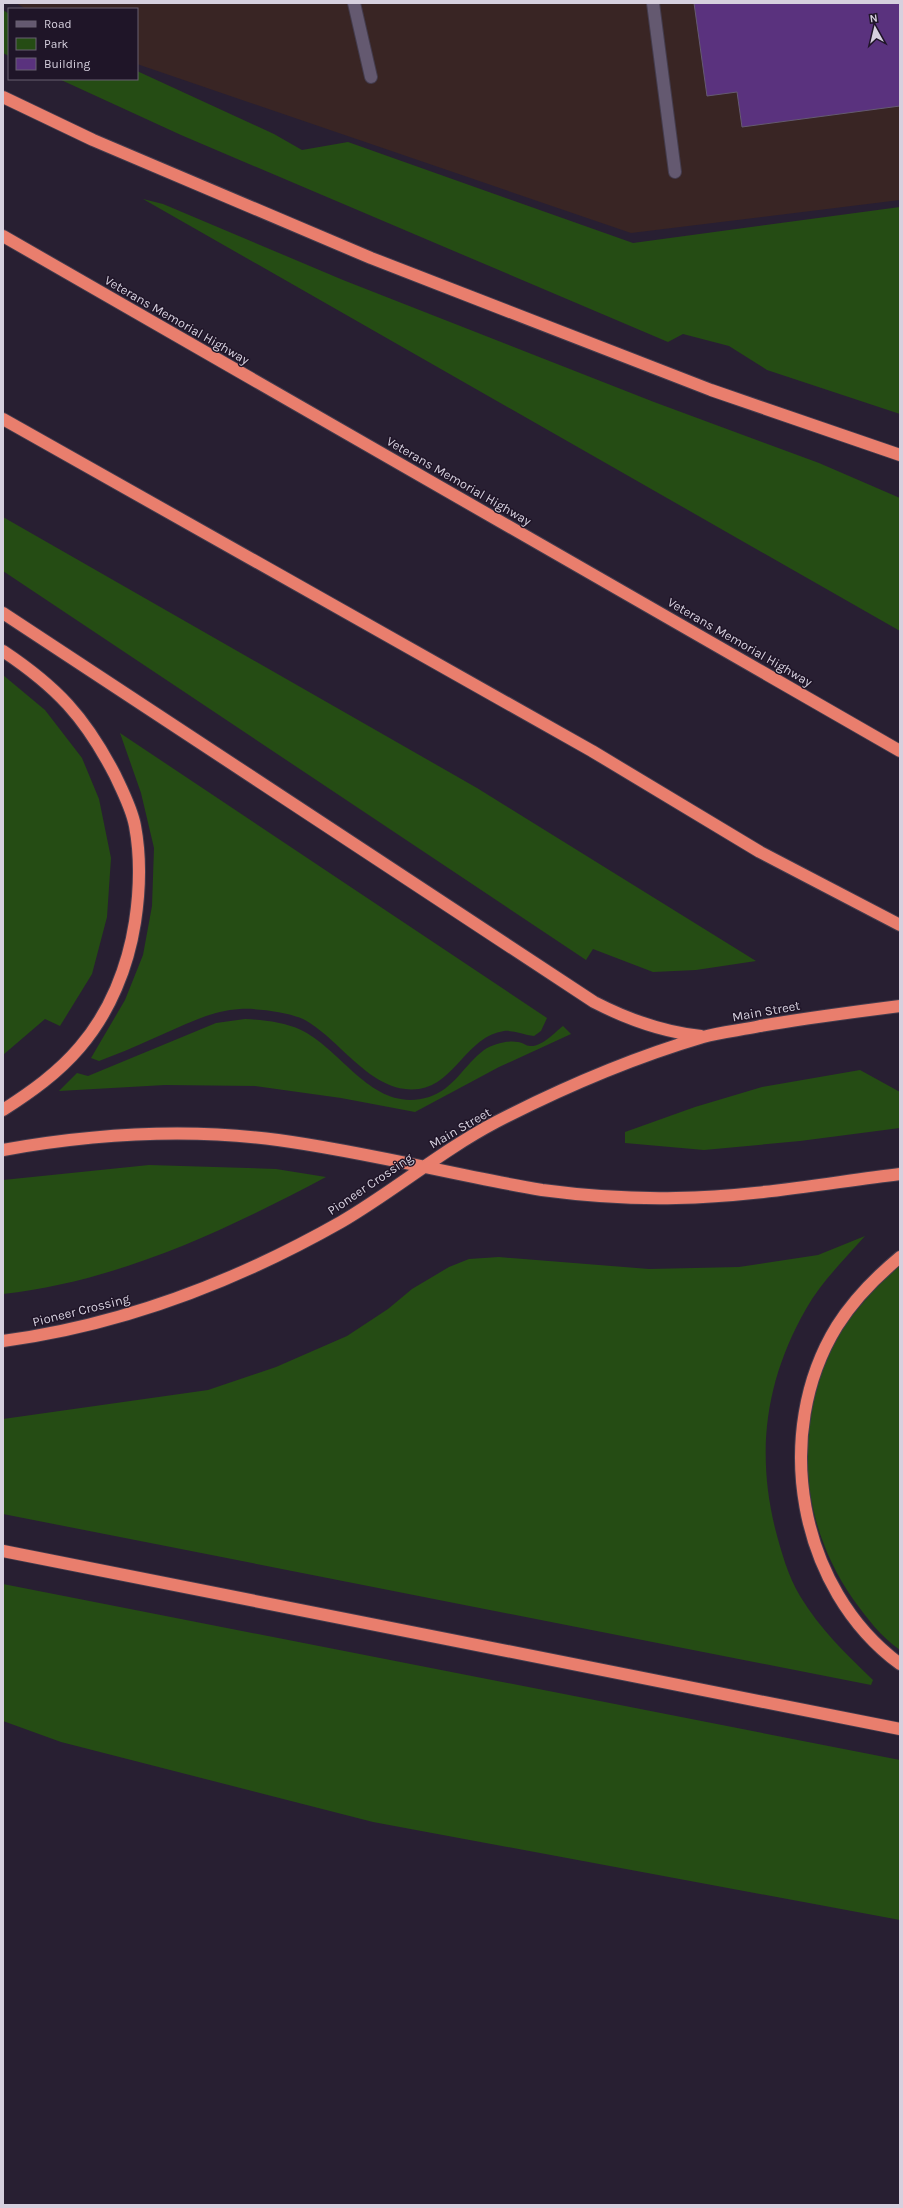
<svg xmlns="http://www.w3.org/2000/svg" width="903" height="2208" viewBox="0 0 903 2208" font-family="Karla,sans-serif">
<rect width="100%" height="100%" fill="#281f32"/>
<!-- commercial -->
<path fill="#392524" d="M16,3H900V200L631,233L137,64V9H26Z"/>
<!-- green -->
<path fill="#254c14" d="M3,10L9,14V56L3,53Z
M137,71L274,134L302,150L348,142L633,243L900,207V414L767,370L729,346L683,334L668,342L181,135L59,79H137Z
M143,199L163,204L343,280L654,402L819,463L900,498V631Z
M3,517L477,788L756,961L696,970L653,972L593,949L586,960L3,571Z
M3,675L45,710L82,758L99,799L111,858L107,917L92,974L60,1026L45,1019L3,1055Z
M120,733L547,1018L541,1031L534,1036C524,1035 514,1030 504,1031C467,1036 455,1084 419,1089C371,1095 340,1038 303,1019C288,1012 256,1008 240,1009C208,1011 181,1027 152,1039C135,1047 117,1054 99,1061L91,1058L125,1000L143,955L152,906L154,848L141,793Z
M245,1019C263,1020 284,1022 301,1030C344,1051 373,1114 429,1097C454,1089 464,1065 484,1050C493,1044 508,1040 518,1042C522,1042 526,1046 530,1046C542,1047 554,1033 563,1026L571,1034L499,1067L415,1112L341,1098L255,1086L165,1085L59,1091L77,1073L88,1076L216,1023Z
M860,1070L900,1092V1128L800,1141L704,1150L625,1143V1132L695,1107L762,1087Z
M149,1165L276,1169L326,1177C224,1231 119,1281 3,1294V1180Z
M865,1236C845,1259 821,1282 806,1309C766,1379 756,1450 775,1528C781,1551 788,1576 800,1596C820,1629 846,1654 873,1680L871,1685L3,1514V1419L208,1390L276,1367L347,1336L388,1309L412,1289L449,1267L469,1259L499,1257L649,1269L739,1267L818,1255Z
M899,1264L900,1266V1650C881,1637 866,1617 853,1599C796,1517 793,1417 840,1329C844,1323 851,1317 856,1311C870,1294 884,1279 899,1264Z
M3,1584L900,1760V1920L373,1822L61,1742L3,1721Z"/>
<!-- building -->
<path fill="#5a327e" stroke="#655a71" d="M694,3H900V106L742,127L737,92L707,96Z"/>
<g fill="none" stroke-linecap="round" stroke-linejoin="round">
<!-- minor casing -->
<g stroke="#443c4d" stroke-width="14">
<path id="minor" d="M354,3L371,77
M653,3L675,172"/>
</g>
<!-- highway casing -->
<g stroke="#443c4d" stroke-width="14">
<path id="highway" d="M3,97L93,140L371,258L711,390L900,455
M3,236L900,751
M3,419L592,751L760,852L900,925
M3,613L594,1002C629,1020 662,1032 701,1036
M3,651C57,687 85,717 115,775C122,790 132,809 135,826C141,858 140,889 135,922C128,967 110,1012 80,1047C58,1073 31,1092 3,1110
M3,1150C92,1134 187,1128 278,1140C367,1152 454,1175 542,1190C587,1196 631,1199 676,1198C751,1197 826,1183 900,1174
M900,1257C876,1277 854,1299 837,1326C771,1433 798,1589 900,1664
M3,1341C122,1325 237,1281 341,1222C394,1191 441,1151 496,1122C562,1088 632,1058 703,1037C721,1032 742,1030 760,1026C807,1018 853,1012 900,1006
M3,1551L900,1729"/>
</g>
<!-- minor -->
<use href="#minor" stroke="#645970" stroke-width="12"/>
<!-- highway -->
<use href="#highway" stroke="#e97e6d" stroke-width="12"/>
</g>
<g text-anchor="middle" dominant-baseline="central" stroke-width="3" stroke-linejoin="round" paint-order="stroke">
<!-- street labels -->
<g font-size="13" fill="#d6d0de" stroke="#1f1528">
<text transform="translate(177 320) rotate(30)">Veterans Memorial Highway</text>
<text transform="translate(459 481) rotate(30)">Veterans Memorial Highway</text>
<text transform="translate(740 642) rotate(30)">Veterans Memorial Highway</text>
<text transform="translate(766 1011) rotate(-10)">Main Street</text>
<text transform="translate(460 1128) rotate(-30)">Main Street</text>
<text transform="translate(370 1184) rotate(-34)">Pioneer Crossing</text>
<text transform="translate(81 1310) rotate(-14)">Pioneer Crossing</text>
</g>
</g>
<!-- border -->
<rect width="903" height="2208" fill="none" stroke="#d6d0de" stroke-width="8"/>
<!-- legend -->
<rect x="8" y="8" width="130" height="72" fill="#1f1528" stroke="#686071"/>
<rect x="16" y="21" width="20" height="6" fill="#645970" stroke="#686071"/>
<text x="44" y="28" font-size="12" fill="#d6d0de">Road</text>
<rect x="16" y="38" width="20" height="12" fill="#254c14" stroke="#686071"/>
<text x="44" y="48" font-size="12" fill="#d6d0de">Park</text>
<rect x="16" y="58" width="20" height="12" fill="#5a327e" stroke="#686071"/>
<text x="44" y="68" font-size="12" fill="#d6d0de">Building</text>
<!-- north arrow -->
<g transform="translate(875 28) rotate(352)" stroke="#1f1528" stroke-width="3" paint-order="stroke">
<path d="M0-3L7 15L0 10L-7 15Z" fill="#d6d0de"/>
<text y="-6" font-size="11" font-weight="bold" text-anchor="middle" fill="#d6d0de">N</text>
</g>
</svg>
